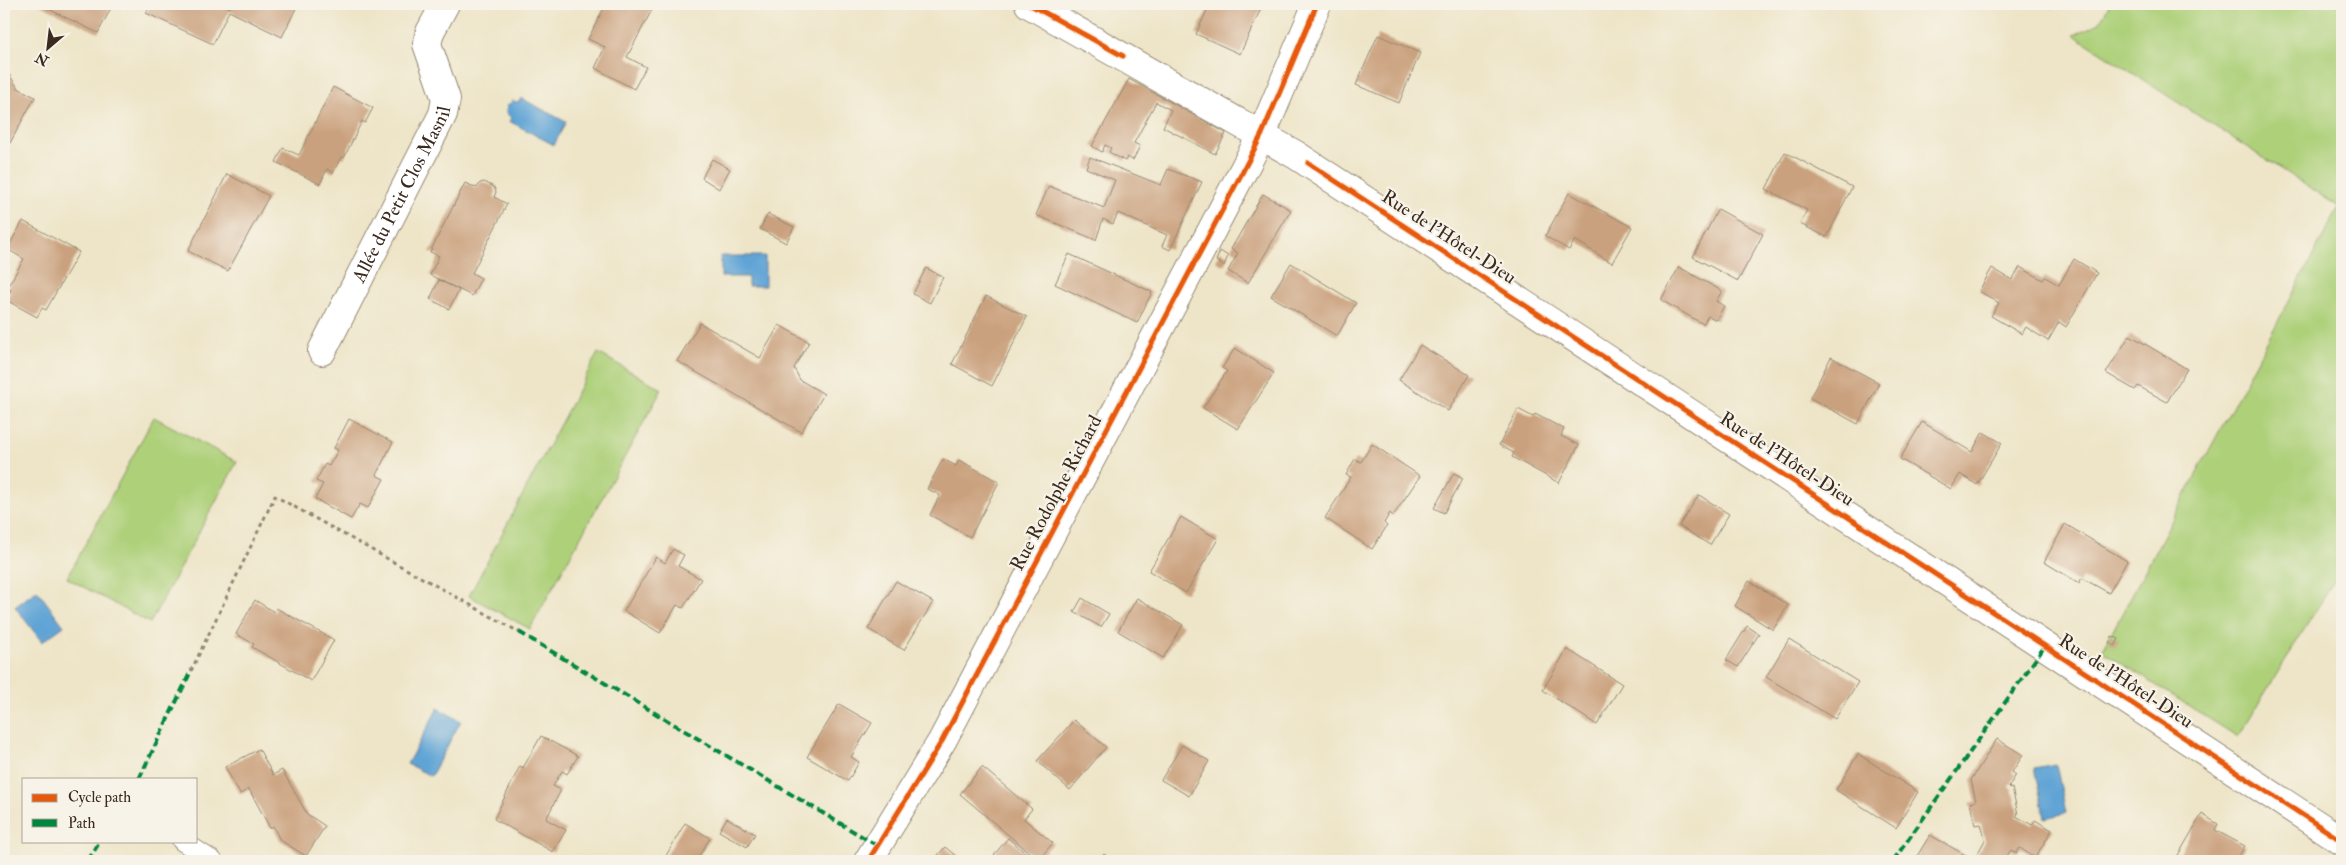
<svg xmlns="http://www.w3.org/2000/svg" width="2346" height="865" viewBox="0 0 2346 865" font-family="'IM FELL Double Pica',serif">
<rect width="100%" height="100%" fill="#f7f3e8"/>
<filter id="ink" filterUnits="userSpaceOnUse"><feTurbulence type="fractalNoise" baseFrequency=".02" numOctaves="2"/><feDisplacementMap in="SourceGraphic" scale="10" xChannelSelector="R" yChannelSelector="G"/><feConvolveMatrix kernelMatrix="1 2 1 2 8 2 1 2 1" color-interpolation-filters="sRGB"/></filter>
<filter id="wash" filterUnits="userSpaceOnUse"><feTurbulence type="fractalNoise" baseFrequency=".0096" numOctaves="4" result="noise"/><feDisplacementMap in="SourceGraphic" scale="20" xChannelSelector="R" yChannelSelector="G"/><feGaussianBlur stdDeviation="1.12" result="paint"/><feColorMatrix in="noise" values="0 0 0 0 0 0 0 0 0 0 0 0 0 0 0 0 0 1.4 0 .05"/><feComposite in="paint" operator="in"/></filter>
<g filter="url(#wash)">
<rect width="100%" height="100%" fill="#eee5c8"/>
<!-- green -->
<path fill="#add079" stroke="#747d4c" d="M2110,4H2342V568L2238,737L2102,651L2339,207L2074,35L2099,23Z
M598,353L662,389L530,629L469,596Z
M154,417L237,462L150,623L67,578Z"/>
<!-- water -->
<path fill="#60a4d5" stroke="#4e677a" d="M521,98L566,122L554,145L509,121L511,118L506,112L507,106L512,101L519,102Z
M721,256H765V286H748V277H721Z
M37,590L64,626L42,642L15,607Z
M438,708L461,721L431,776L407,764Z
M2056,764L2066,813L2045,818L2034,768Z"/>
<g id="blocks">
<!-- building -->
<path fill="#caa17e" d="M38,4H113L98,33Z
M151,4H221L230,8L232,4H298L282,37L229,11L213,44L146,13Z
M606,4H655L627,57L646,67L634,89L595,68L605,47L588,39Z
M1210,4H1263L1240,54L1196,34Z
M1378,35L1420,53L1399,103L1356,85Z
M8,73L18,88L35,97L10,143L4,140V76Z
M1129,79L1226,133L1215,154L1163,127L1171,110L1156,102L1134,143L1140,146L1133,160L1127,157L1125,161L1109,152L1111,148L1105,145L1102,152L1092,146Z
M333,87L373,108L365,123L362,121L344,158L341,157L333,173L327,169L320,184L276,162L283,148L299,155Z
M1785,152L1852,187L1827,237L1800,224L1807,210L1766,189Z
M1090,157L1161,185L1168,169L1202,182L1170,250L1162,246L1167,235L1118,213L1113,224L1103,219L1096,240L1036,215L1049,186L1104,208L1115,180L1086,168Z
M712,159L730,169L719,189L702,178Z
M227,174L269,196L228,271L188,251Z
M484,182L494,187L496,192L494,197L507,204L472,273L481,278L472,296L430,275L439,256L430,252L465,183L477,188L480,183Z
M1569,193L1632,227L1612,263L1575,240L1569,250L1545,236Z
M1263,194L1291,210L1248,283L1228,271L1238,253L1231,249Z
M1718,209L1763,234L1738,281L1693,257Z
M768,214L794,227L786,243L760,229Z
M23,221L79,252L46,310L42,308L37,317L6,300L11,290L7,288L24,259L7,249Z
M1220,251L1228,256L1224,266L1216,261Z
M1069,254L1152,292L1137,323L1055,284Z
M2074,259L2097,273L2066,327L2059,322L2048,341L2026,327L2022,334L1991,316L1999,303L1979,291L1992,268L2012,280L2020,267L2043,280L2045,277L2059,285Z
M1291,263L1356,303L1337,336L1271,296Z
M1679,267L1722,291L1716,301L1724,306L1716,320L1708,316L1703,324L1661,300Z
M926,268L943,277L930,303L913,294Z
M439,280L459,290L449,309L430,299Z
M986,296L1027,317L992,386L952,364Z
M700,323L760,358L779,325L809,342L794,368L800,380L824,394L801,432L677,361Z
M2130,335L2187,369L2167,402L2138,386L2135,390L2106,373Z
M1420,345L1469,375L1448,411L1399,380Z
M1235,348L1274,373L1238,429L1203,408L1227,371L1222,368Z
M1831,357L1879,383L1858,424L1810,398Z
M1518,409L1533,417L1535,414L1564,429L1561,436L1579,445L1559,483L1512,457L1514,453L1499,445Z
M349,419L393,442L376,475L384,479L368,508L360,504L351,519L315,499L323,484L316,481L325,464L329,466L338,450L334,448Z
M1922,422L1972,452L1983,432L2002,443L1977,485L1960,474L1951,489L1900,459Z
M1372,444L1420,476L1393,516L1390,513L1384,523L1387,526L1372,549L1325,518L1351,477L1346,475L1355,459L1361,462Z
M943,459L956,466L959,460L999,482L970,537L930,515L940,495L927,489Z
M1454,473L1463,478L1444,513L1434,508Z
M1699,495L1729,514L1710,545L1679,526Z
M1181,517L1218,539L1186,593L1149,571Z
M2065,524L2127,561L2109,593L2082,578L2079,583L2044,562Z
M673,549L684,555L678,566L701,579L683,608L677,605L660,633L624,611L656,557L665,563Z
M896,581L933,602L904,650L868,629Z
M1749,581L1788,605L1773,630L1735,606Z
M1082,598L1109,614L1101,627L1074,612Z
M1137,598L1183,625L1163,658L1118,631Z
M255,600L274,612L276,608L334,640L311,681L252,647L254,644L236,634Z
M1747,626L1759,634L1738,667L1726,660Z
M2112,636L2119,639L2115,646L2109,643Z
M1789,639L1858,682L1835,719L1766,677Z
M1567,649L1622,684L1597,725L1543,690Z
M839,704L872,723L851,757L859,762L848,781L807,757Z
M1074,720L1106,747L1070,790L1037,761Z
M541,736L578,756L567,774L562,771L553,786L561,790L546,819L566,830L553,852L494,819L520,766L523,768Z
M1997,739L2023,755L2012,772L2016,775L2009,786L2010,789L2012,788L2018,814L2016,816L2032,825L2035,820L2052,830L2035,858L2020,848L2016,853L2011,850L2004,861H1914L1930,835L1974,860L1985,840L1981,824L1975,825L1970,803L1976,801L1971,780Z
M1182,745L1209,761L1189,796L1161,780Z
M259,749L273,775L282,770L307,814L325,826L306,856L280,840L273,826L270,828L249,789L240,794L225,767Z
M1858,754L1918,792L1896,828L1836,790Z
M982,767L1032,809L1024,819L1053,843L1038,860L960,794Z
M2202,814L2218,824L2215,830L2245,846L2236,861H2184L2177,857Z
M727,818L755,834L747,847L719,831Z
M685,823L710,838L696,861H663Z
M1008,838L1035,861H1002L994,855Z
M945,847L962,861H933Z
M1104,854L1113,861H1098Z"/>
</g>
</g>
<g filter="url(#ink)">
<use href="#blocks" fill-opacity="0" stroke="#948873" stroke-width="1"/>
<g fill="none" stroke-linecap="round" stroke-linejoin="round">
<!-- service casing -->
<g stroke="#948873" stroke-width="21">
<path id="service" d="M182,841L213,861"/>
</g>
<!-- minor casing -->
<g stroke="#948873" stroke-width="30">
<g id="minor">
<path d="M1029,4L1296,155L2342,841"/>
<path id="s1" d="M322,351L443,114L446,99L427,44L430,32L445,4"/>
<path d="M868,861L942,741L1244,169L1262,134L1317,4"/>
</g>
</g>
<!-- path -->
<path stroke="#948873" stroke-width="3" stroke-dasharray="4 4" stroke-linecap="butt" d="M191,671L275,496L519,632"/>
<!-- service -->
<use href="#service" stroke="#fff" stroke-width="19"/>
<!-- minor -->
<use href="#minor" stroke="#fff" stroke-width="28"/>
<!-- quiet -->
<path stroke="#00873e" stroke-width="4" stroke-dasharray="8 4" stroke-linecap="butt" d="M2046,4L2051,7
M519,632L878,846
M139,779L191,671
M88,861L100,841
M1893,861L2045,646"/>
<!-- cycleway casing -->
<g stroke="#f7f3e8" stroke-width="8">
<path id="cycleway" d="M1029,4L1123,56
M1308,163L2342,841
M868,861L942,741L1244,169L1262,134L1317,4"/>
</g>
<!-- cycleway -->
<use href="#cycleway" stroke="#e8590c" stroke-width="5"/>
</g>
</g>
<g text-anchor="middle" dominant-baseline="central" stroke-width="4.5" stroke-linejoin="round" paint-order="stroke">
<!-- street labels -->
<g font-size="19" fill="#3b2a1e" stroke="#f7f3e8">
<text stroke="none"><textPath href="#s1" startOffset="176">Allée du Petit Clos Masnil</textPath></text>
<text transform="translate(1449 237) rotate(33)">Rue de l'Hôtel-Dieu</text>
<text transform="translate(1787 459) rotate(33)">Rue de l'Hôtel-Dieu</text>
<text transform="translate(1056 493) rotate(-62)">Rue Rodolphe Richard</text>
<text transform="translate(2126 681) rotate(33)">Rue de l'Hôtel-Dieu</text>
</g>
</g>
<!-- margin -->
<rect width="2346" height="865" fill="none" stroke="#f7f3e8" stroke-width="20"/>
<!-- legend -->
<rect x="22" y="778" width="175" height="65" fill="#f7f3e8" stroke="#aca397"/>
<rect x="32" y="794" width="25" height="8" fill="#e8590c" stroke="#aca397"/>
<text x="68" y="802" font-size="15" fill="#3b2a1e">Cycle path</text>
<rect x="32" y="819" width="25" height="8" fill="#00873e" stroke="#aca397"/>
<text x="68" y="828" font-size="15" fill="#3b2a1e">Path</text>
<!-- north arrow -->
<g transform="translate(48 48) rotate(208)" stroke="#f7f3e8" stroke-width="4" paint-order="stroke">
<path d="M0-4L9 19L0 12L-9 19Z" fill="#3b2a1e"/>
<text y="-8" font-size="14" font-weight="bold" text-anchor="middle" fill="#3b2a1e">N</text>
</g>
</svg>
